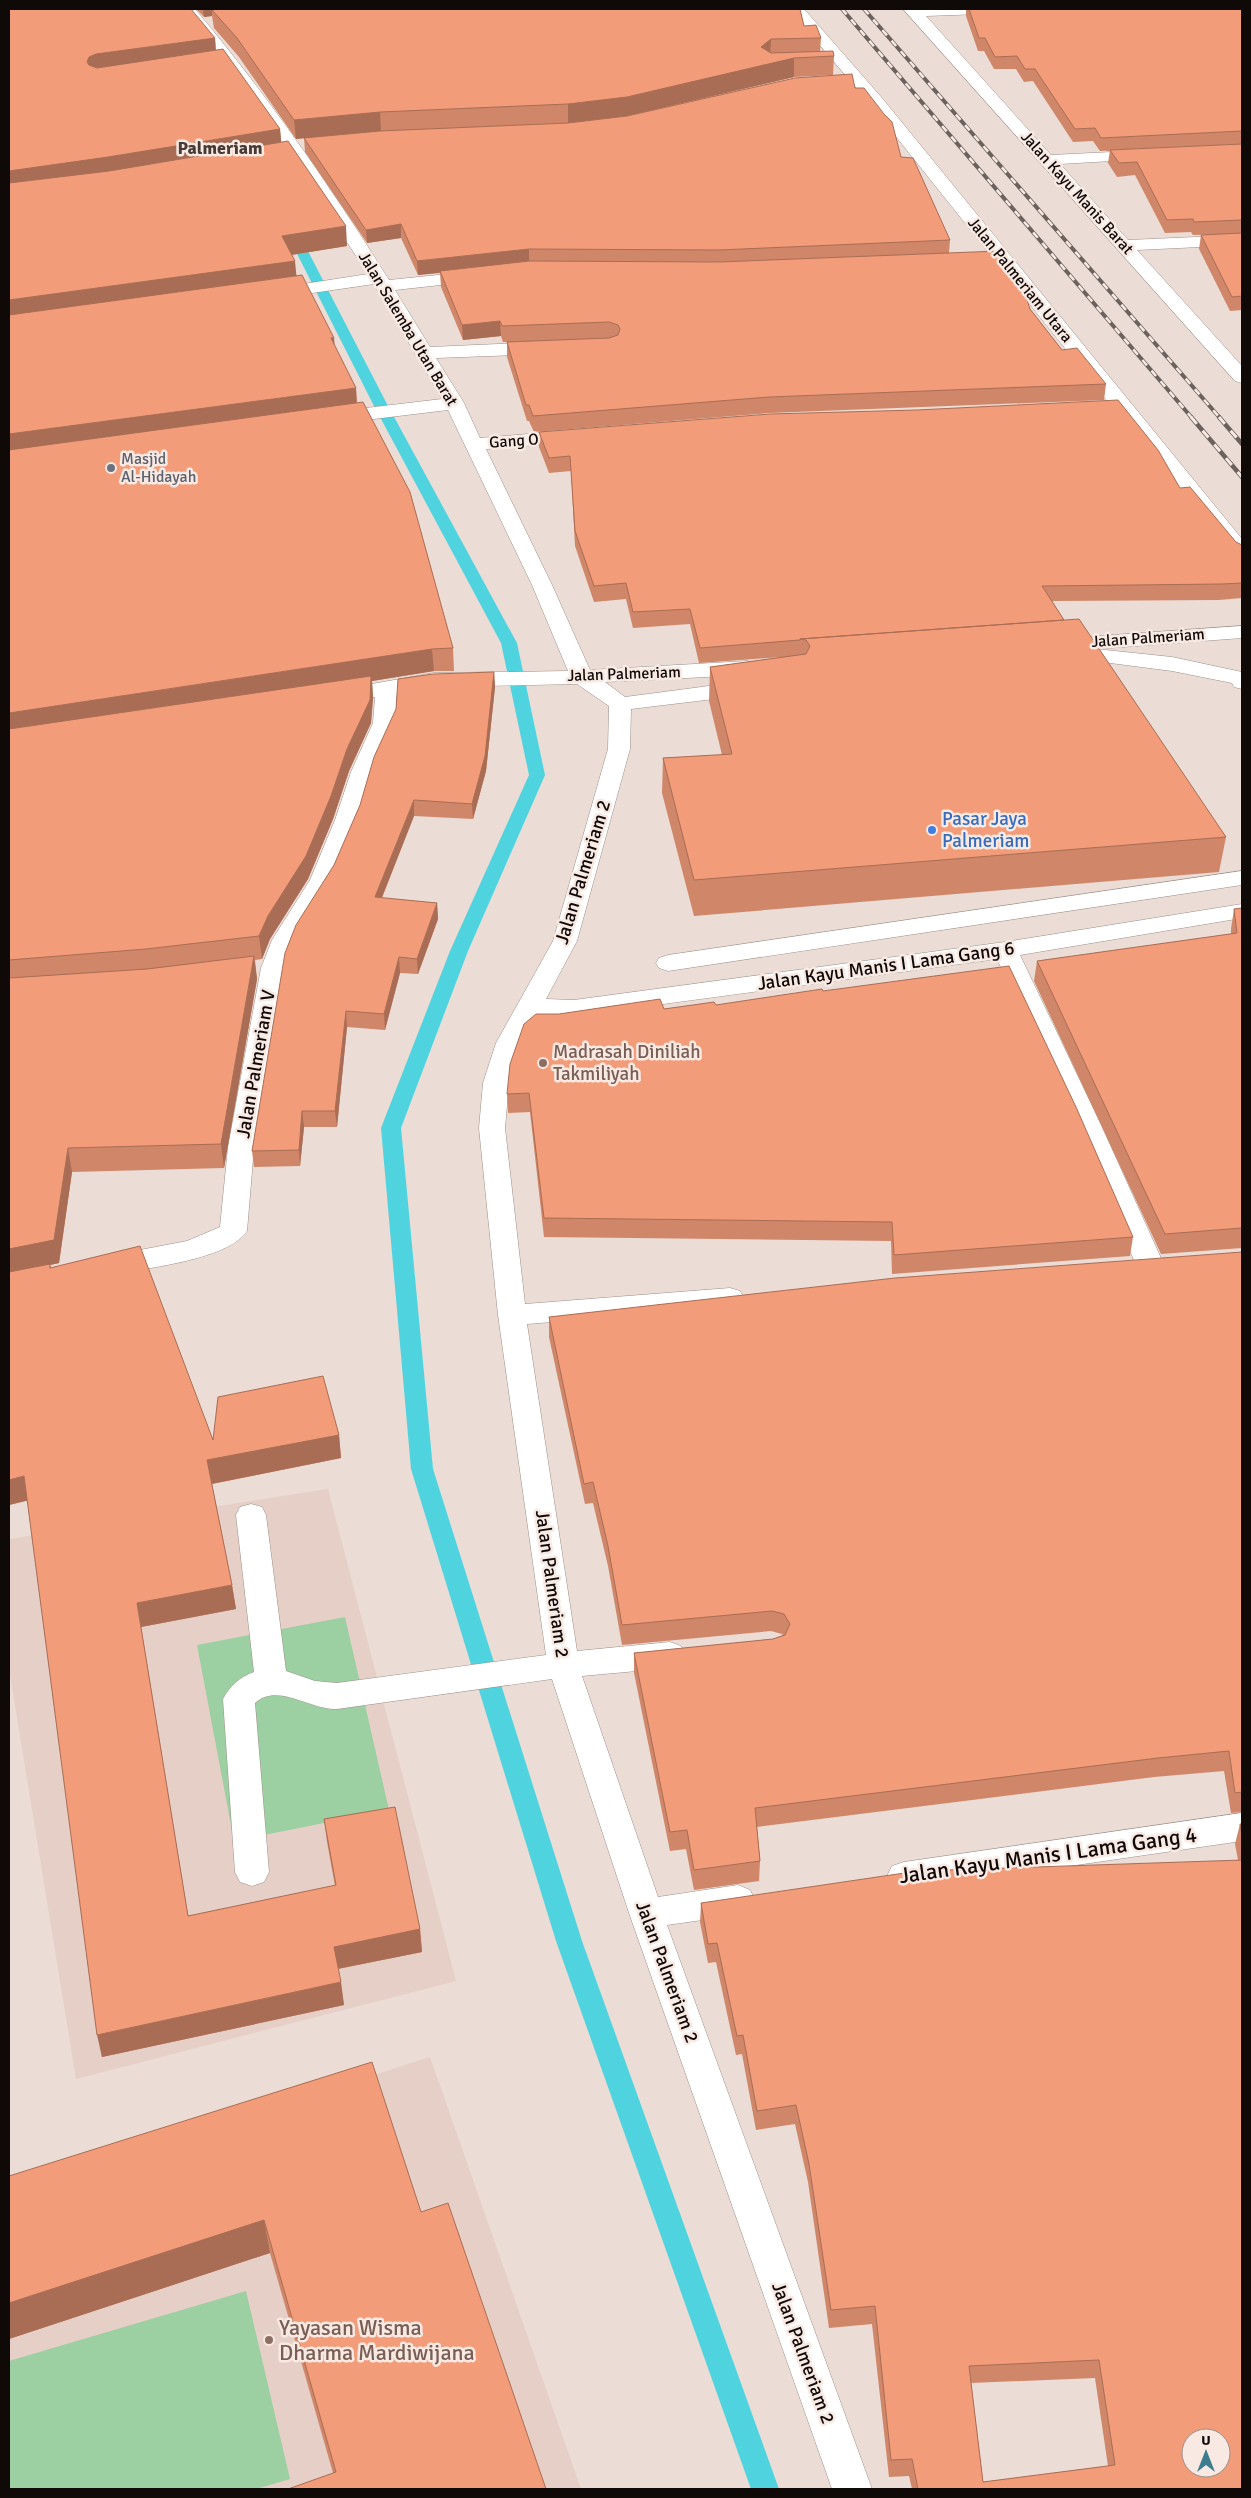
<svg xmlns="http://www.w3.org/2000/svg" width="1251" height="2498" viewBox="0 0 1251 2498" font-family="Signika,sans-serif">
<rect width="100%" height="100%" fill="#ebdcd5"/>
<!-- built -->
<path fill="#e6cfc6" d="M328,1489L456,1981L76,2079L9,1669V1539Z
M430,2057L581,2489H9V2191Z"/>
<!-- green -->
<path fill="#9ccfa2" d="M345,1617L389,1810L234,1841L197,1645Z
M246,2291L290,2479L256,2489H9V2361Z"/>
<g fill="none" stroke-linecap="round" stroke-linejoin="round">
<!-- stream -->
<path fill="#4fd4df" fill-rule="evenodd" d="M290,224L296,228L387,404L517,643L545,775L468,951L401,1128L433,1469L582,1941L779,2489H751L556,1941L411,1469L381,1128L450,951L529,775L501,643L373,404L284,228Z"/>
<!-- minor casing -->
<g stroke="#9d8f89" stroke-width="1">
<path id="minor" d="M180,9H195C266,93 330,186 389,280L477,271L483,272L486,276L483,280L477,281L395,290L430,347L545,342L552,344L554,348L552,352L545,354L436,358L464,403L480,438L577,430L584,432L587,436L584,440L577,442L486,449L552,585L590,670L747,661L755,663L758,668L755,673L747,675L605,682L625,697L747,681L755,683L758,688L755,693L747,695L631,709L630,749L577,941L546,999L574,1000L1005,942L1242,904V918L1020,955L1101,1125L1165,1267L1161,1274L1151,1277L1141,1274L1137,1267L1075,1125L997,959L574,1016L537,1014L522,1043L509,1083L505,1128L525,1304L730,1288L740,1291L744,1298L740,1305L730,1308L527,1324L577,1651L670,1642L681,1646L686,1655L681,1664L670,1668L582,1676L658,1897L738,1885L750,1890L755,1900L750,1910L738,1915L667,1925L872,2489H832L629,1913L552,1679L337,1709C311,1710 277,1682 255,1703L269,1872L264,1882L252,1886L240,1882L235,1872L223,1699C230,1686 240,1677 254,1672L236,1515L240,1507L251,1504L262,1507L266,1515L286,1671L315,1681L337,1683L546,1655L498,1315L479,1128L483,1083L496,1043L553,941L608,749L609,706L577,684L434,687L397,693L395,723L373,772L359,820L334,880L296,940L285,968L254,1147L247,1231C229,1260 141,1269 108,1275L98,1272L94,1265L98,1258L187,1241L220,1227L228,1147L261,968L272,940L310,880L335,820L351,772L373,723L375,697L334,704L326,702L323,697L326,692L434,673L568,671L532,585L448,410L332,424L325,422L322,418L325,414L332,412L442,399L374,284L271,299L265,298L262,294L265,290L271,289L368,274L289,154L223,62Z
M789,9H804L882,98L1242,539V558L1235,556L1115,411L870,104Z
M903,9H988L986,12L981,14L926,16L1051,155L1152,150L1154,154L1152,158L1146,159L1060,164L1128,240L1242,235V245L1137,250L1242,366V383L1235,381Z
M1242,626V638L1096,649L1172,657L1242,672V689L1234,687L1232,683L1172,671L1087,660L1084,655L1087,650L1094,649L1057,651L1049,650L1046,645L1049,640L1057,639Z
M1242,871V885L668,971L659,968L656,963L659,958L668,955Z
M1242,1813V1841L904,1890L892,1886L887,1876L892,1866L904,1862Z"/>
</g>
<!-- minor -->
<use href="#minor" fill="#fff" fill-rule="evenodd"/>
<!-- rail-far1 casing -->
<g stroke="#6b625e" stroke-width="4">
<path id="rail-far1" d="M842,9L1192,418
M864,9L1220,418"/>
</g>
<!-- rail casing -->
<g stroke="#6b625e" stroke-width="4.5">
<path id="rail" d="M1191,417L1242,477
M1219,417L1242,444"/>
</g>
<!-- rail-far1 -->
<use href="#rail-far1" stroke="#f8e9e3" stroke-width="2.5" stroke-dasharray="7" stroke-linecap="butt"/>
<!-- rail -->
<use href="#rail" stroke="#f8e9e3" stroke-width="3" stroke-dasharray="9" stroke-linecap="butt"/>
</g>
<!-- wall -->
<path fill="#d08668" fill-rule="evenodd" d="M9,9L215,38L216,50L280,129L281,143L347,246L292,255L296,276L335,347L356,388L357,403L453,648L454,671H434L372,681L373,698L371,723L349,771L333,819L308,879L270,939L262,959L255,960L257,979L224,1168L72,1172L59,1263L50,1265L51,1268L213,1440L339,1435L341,1458L212,1484L232,1585L236,1609L141,1627L188,1916L335,1886L327,1842L324,1819L420,1929L422,1952L338,1969L344,2005L102,2057L28,1500L9,1505Z
M196,9H800L804,26L821,38L820,52L834,56L833,75L794,77L627,116L568,123L627,116L855,88L901,157L950,240L949,253L1014,278L1030,309L1062,350L1106,384L1104,400L769,413L534,432L529,421H527L507,357V342H503L501,336L463,340L441,287L440,273L418,275L401,238L367,243L305,152L304,138L296,139L239,57L214,28L212,16L204,17Z
M966,9H1242V144L1100,151L1093,141L1073,142L1033,81L1024,82L1016,69H994L984,51H978L966,16Z
M1242,144V310L1230,311L1199,249L1201,235L1228,234L1193,235L1191,232L1165,233L1135,175L1117,177L1108,163L1110,150Z
M539,432L1180,488L1236,542L1242,545V598L1219,600L1052,601L1064,620L1226,837L1219,872L694,916L662,793L663,758L722,755L709,701L710,667L782,657L699,663L690,624L633,628L626,599L594,602L575,546L571,471L549,473L539,447Z
M494,672L495,687L486,771L473,819L414,816L382,898L437,903L438,919L418,974L400,973L385,1030L347,1027L337,1127H304L300,1166L254,1167L252,1151L334,865Z
M1242,908V1248L1161,1254L1034,981L1037,961L1231,934V929L1234,909Z
M823,991L1133,1237L1130,1256L892,1274L891,1241L544,1237L530,1112L508,1113L507,1094L559,1014L664,1009L716,1005Z
M1242,1252V1812L1231,1813L1224,1771L1154,1777L757,1827L760,1861L759,1881L694,1890L686,1849L670,1851L634,1673V1653L773,1639L783,1635L782,1634L771,1631L622,1645L608,1566L593,1503L585,1504L549,1337V1317Z
M1240,1824H1242V2489H912L909,2476L889,2477L872,2324L829,2328L808,2182L795,2124L756,2130L742,2054L736,2055L716,1962L708,1963L700,1922L701,1903L1238,1860L1235,1844ZM1095,2378L1108,2466L983,2482L971,2383Z
M9,2176L421,2212L546,2489L333,2473L270,2253L9,2339Z"/>
<!-- shaded-wall -->
<path fill="#a96d55" d="M203,9H256L212,10V16L204,17Z
M215,38L216,57L91,76L87,62L89,57L96,54Z
M771,39L770,58L761,47Z
M794,58V77L627,116L568,123V104Z
M380,112L381,131L296,139L294,120Z
M280,129L282,149L9,191V171Z
M401,224V238L367,243L366,230Z
M346,226L347,246L284,256L282,236Z
M529,249V263L418,275L417,261Z
M295,261L297,282L9,321V300Z
M500,321L501,336L463,340L462,325Z
M331,338H334L336,359Z
M356,388L357,409L9,456V434Z
M432,649L434,671L372,681L373,698L371,723L349,771L333,819L308,879L270,939L262,959L259,936L9,736V713Z
M494,672L495,687L486,771L473,819L472,804Z
M414,800V816L376,912L375,897Z
M437,903L438,919L418,974L417,959Z
M254,956L257,979L224,1168L221,1144Z
M399,957L400,973L385,1030L384,1014Z
M346,1011L347,1027L337,1127L335,1111Z
M302,1111L304,1127L300,1166L299,1150Z
M68,1148L72,1172L59,1263L50,1265L55,1288L9,1274V1249Z
M339,1435L341,1458L211,1484L207,1460Z
M24,1476L30,1500L9,1505V1480Z
M232,1585L236,1609L141,1627L192,1939L137,1603Z
M420,1929L422,1952L337,1969L334,1947Z
M341,1982L344,2005L102,2057L97,2035Z
M264,2220L270,2253L9,2339V2303Z"/>
<!-- building -->
<path fill="#f29c79" stroke="#a96d55" fill-rule="evenodd" d="M9,9H191L215,38L96,54L89,57L87,62L89,65L97,68L223,49L280,129L108,157L9,171Z
M218,9H800L804,26L816,25L821,38L771,39L761,47L771,53L833,51L834,56L794,58L627,97L568,104L380,112L294,120L237,38L212,10Z
M969,9H1242V131L1101,138L1095,128L1075,129L1035,69H1025L1017,56L995,57L985,38H979Z
M852,74L855,88H864L884,114L892,122L901,157L913,158L950,240L719,250L529,249L417,261L401,224L366,230L304,138L380,131L568,123L627,116L795,78Z
M288,141L346,226L282,236L295,261L9,300V183L109,171Z
M1242,144V220L1194,222L1193,219L1167,220L1137,162L1119,163L1110,150Z
M1242,233V296L1232,297L1201,235Z
M999,251L1008,263L1014,278H1020L1030,309L1062,350L1077,348L1106,384L769,397L533,416L529,405H526L507,342L609,338L618,335L620,329L618,325L609,322L502,326L500,321L462,325L440,271L529,261L719,262Z
M302,275L334,338H331L356,388L9,434V315Z
M1118,400L1158,450L1180,488L1190,487L1236,542L1242,545V583L1222,584L1042,586L1064,620L800,639V640L700,648L690,609L633,612L626,583L594,586L575,531L570,456L549,458L539,432L770,414L917,410Z
M363,402L410,492L453,648L432,649L9,713V450Z
M1079,619L1226,837L694,880L663,758L732,754L710,667L806,654L810,646L806,640L800,639Z
M494,672L485,756L472,804L414,800L375,897L437,903L417,959L399,957L384,1014L346,1011L335,1111H302L299,1150L252,1151L285,953L296,925L334,865L360,805L374,757L396,709L398,679L433,674Z
M371,676L370,700L347,749L331,796L306,856L268,916L259,936L146,949L9,960V729Z
M1242,908V1228L1165,1234L1037,961L1237,933L1234,909Z
M254,956L221,1144L68,1148L54,1240L9,1249V978L147,969Z
M1009,966L1076,1107L1133,1237L894,1255L892,1222L544,1218L529,1093L507,1094L510,1064L524,1024L536,1014H559L660,999L664,1009L714,1002L716,1005L822,989L823,991Z
M140,1246L213,1440L218,1397L323,1376L339,1435L207,1460L232,1585L137,1603L188,1916L336,1885L324,1819L395,1807L420,1929L334,1947L341,1982L97,2035L24,1476L9,1480V1272L50,1264V1268Z
M1242,1252V1792L1235,1793L1229,1751L1158,1758L755,1808L760,1861L694,1870L687,1830L670,1832L634,1653L773,1639L785,1635L790,1624L784,1614L772,1611L622,1625L608,1546L593,1482L584,1484L549,1317L895,1278Z
M1240,1824H1242V1836Z
M1242,1860V2489H918L912,2459L891,2460L875,2306L831,2310L809,2164L796,2105L757,2111L743,2035L737,2036L717,1943L708,1944L701,1903L918,1871ZM1099,2360L1115,2465L983,2482L969,2366ZM1191,2438H1221V2468H1191Z
M372,2062L421,2212L448,2203L546,2489H288L336,2472L264,2220L9,2303V2176Z"/>
<!-- markers -->
<circle fill="#6b7280" stroke="#f8e9e3" stroke-width="2" cx="111" cy="468" r="5"/>
<circle fill="#3f7fe0" stroke="#f8e9e3" stroke-width="2" cx="932" cy="830" r="5"/>
<g fill="#8d6e63" stroke="#f8e9e3" stroke-width="2">
<circle cx="543" cy="1063" r="5"/>
<circle cx="269" cy="2340" r="5"/>
</g>
<g text-anchor="middle" dominant-baseline="central" stroke-width="5" stroke-linejoin="round" paint-order="stroke">
<!-- far-street labels -->
<g font-size="16" fill="#0f0a08" stroke="#f8e9e3">
<text transform="translate(1077 193) rotate(48)">Jalan Kayu Manis Barat</text>
<text transform="translate(1020 280) rotate(51)">Jalan Palmeriam Utara</text>
<text transform="translate(408 329) rotate(59)">Jalan Salemba Utan Barat</text>
<text transform="translate(514 441) rotate(-4)">Gang O</text>
<text transform="translate(1148 638) rotate(-4)">Jalan Palmeriam</text>
<text transform="translate(624 674) rotate(-2)">Jalan Palmeriam</text>
</g>
<!-- far-worship labels -->
<g font-size="16" fill="#5b616d" stroke="#f8e9e3" text-anchor="start">
<text x="121" y="459">Masjid<tspan x="121" dy="18">Al-Hidayah</tspan></text>
</g>
<!-- far-quarter labels -->
<g font-size="18" font-weight="bold" fill="#473b36" stroke="#f8e9e3">
<text x="220" y="148">Palmeriam</text>
</g>
<!-- shop labels -->
<g font-size="19" fill="#366cbe" stroke="#f8e9e3" text-anchor="start">
<text x="942" y="819">Pasar Jaya<tspan x="942" dy="22">Palmeriam</tspan></text>
</g>
<!-- street labels -->
<g font-size="19" fill="#0f0a08" stroke="#f8e9e3">
<text transform="translate(583 872) rotate(-73)">Jalan Palmeriam 2</text>
<text transform="translate(886 966) rotate(-8)">Jalan Kayu Manis I Lama Gang 6</text>
<text transform="translate(256 1064) rotate(-80)">Jalan Palmeriam V</text>
<text transform="translate(552 1584) rotate(82)">Jalan Palmeriam 2</text>
<text transform="translate(667 1972) rotate(70)">Jalan Palmeriam 2</text>
<text transform="translate(803 2353) rotate(70)">Jalan Palmeriam 2</text>
</g>
<!-- education labels -->
<g font-size="19" fill="#785e54" stroke="#f8e9e3" text-anchor="start">
<text x="553" y="1052">Madrasah Diniliah<tspan x="553" dy="22">Takmiliyah</tspan></text>
</g>
<!-- near-street labels -->
<g font-size="22" fill="#0f0a08" stroke="#f8e9e3">
<text transform="translate(1048 1855) rotate(-8)">Jalan Kayu Manis I Lama Gang 4</text>
</g>
<!-- near-education labels -->
<g font-size="22" fill="#785e54" stroke="#f8e9e3" text-anchor="start">
<text x="279" y="2327">Yayasan Wisma<tspan x="279" dy="25">Dharma Mardiwijana</tspan></text>
</g>
</g>
<!-- border -->
<rect width="1251" height="2498" fill="none" stroke="#0f0a08" stroke-width="20"/>
<!-- north arrow -->
<g transform="translate(1206 2453)"><circle r="24" fill="#f8e9e3" stroke="#9b908b"/>
<path d="M0-4L9 19L0 12L-9 19Z" fill="#3d7d90"/>
<text y="-8" font-size="14" font-weight="bold" text-anchor="middle" fill="#0f0a08">U</text>
</g>
</svg>
